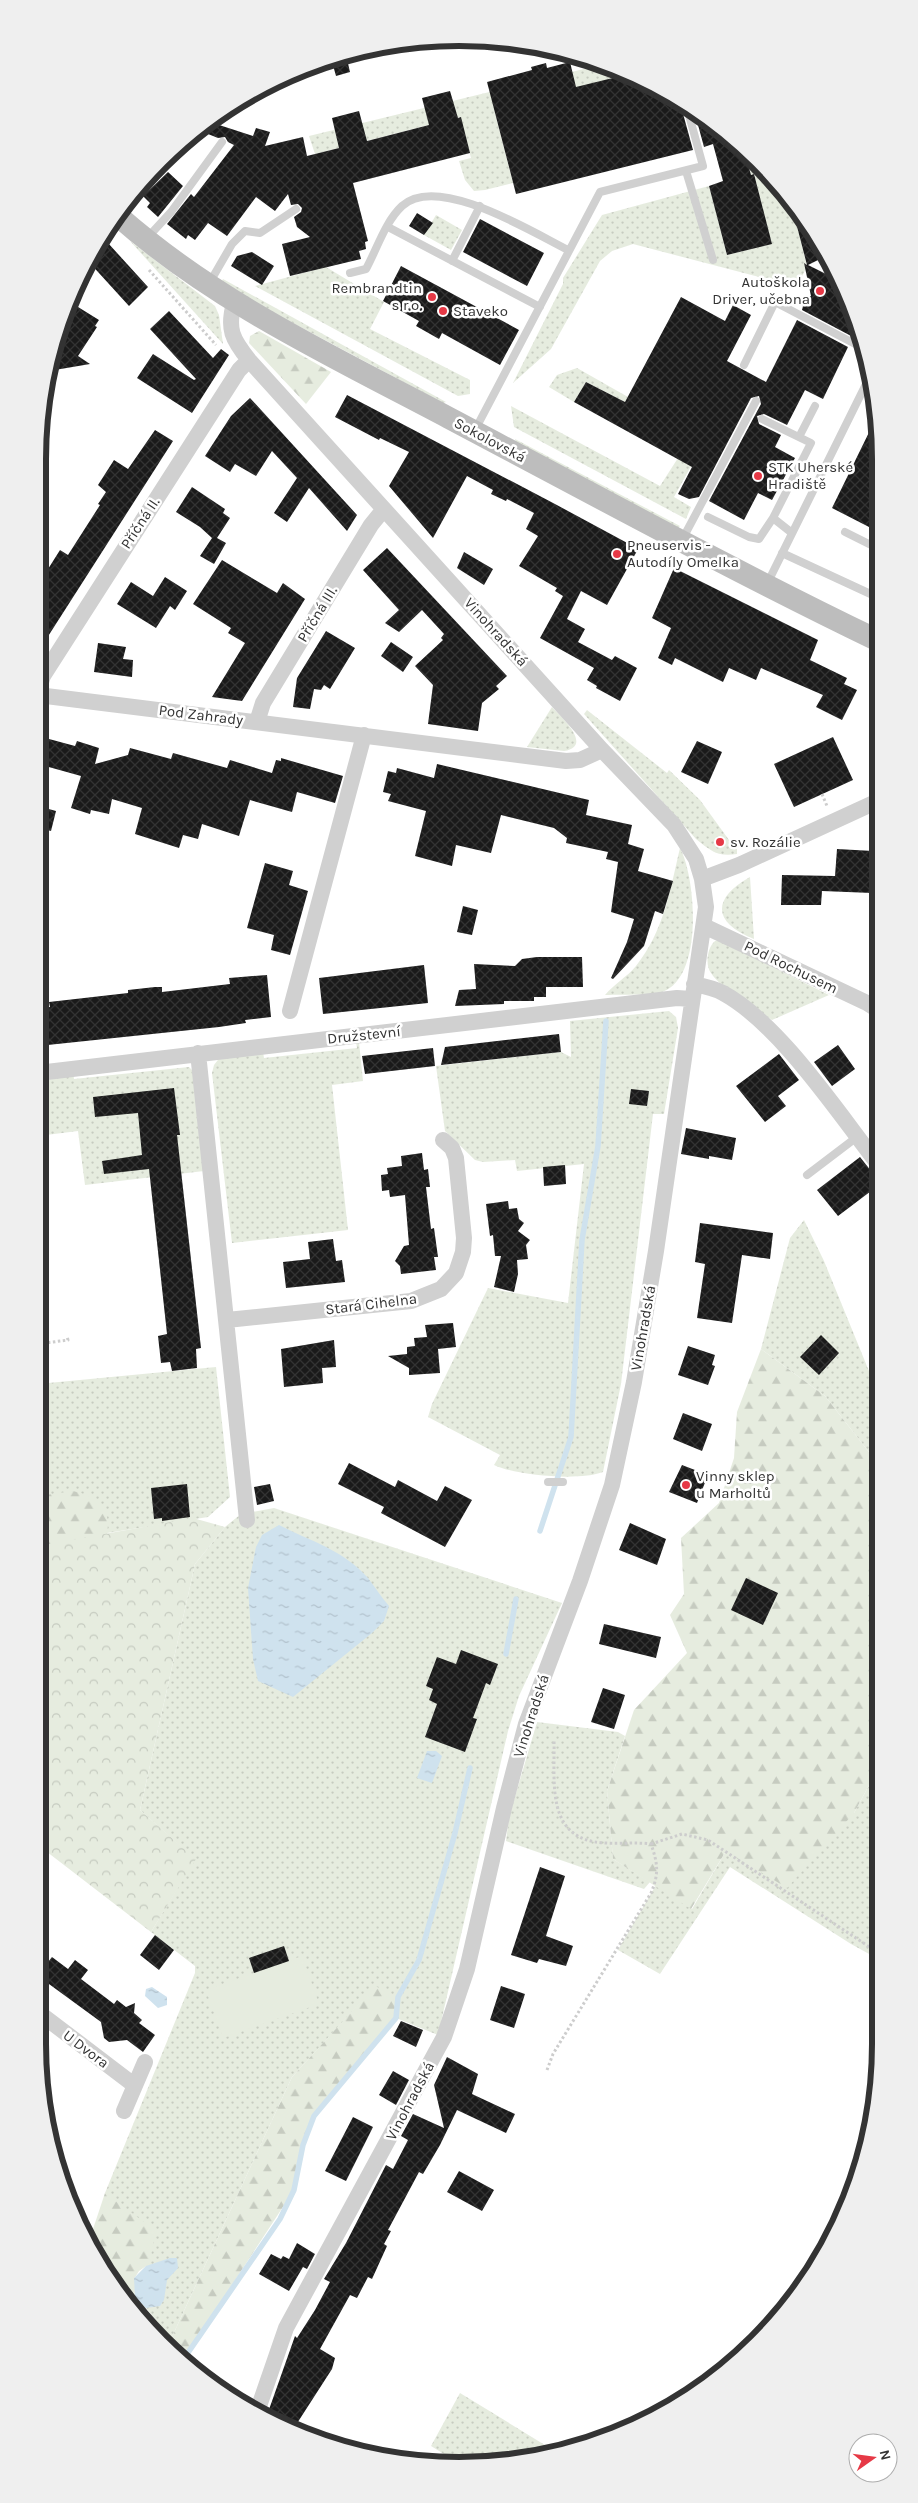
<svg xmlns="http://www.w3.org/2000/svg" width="918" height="2503" viewBox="0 0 918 2503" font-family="Karla,sans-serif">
<defs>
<pattern id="grass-dots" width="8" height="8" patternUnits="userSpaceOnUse" patternTransform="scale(1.25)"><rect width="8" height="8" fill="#e6ecdf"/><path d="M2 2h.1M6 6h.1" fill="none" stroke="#c6cbc0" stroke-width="1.8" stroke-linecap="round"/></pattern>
<pattern id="forest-firs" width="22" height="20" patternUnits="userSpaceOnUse" patternTransform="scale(1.25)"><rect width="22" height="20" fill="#e6ecdf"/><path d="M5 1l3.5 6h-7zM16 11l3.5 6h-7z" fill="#c6cbc0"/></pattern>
<pattern id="park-crowns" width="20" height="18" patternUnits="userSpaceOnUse" patternTransform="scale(1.25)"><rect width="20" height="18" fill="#e6ecdf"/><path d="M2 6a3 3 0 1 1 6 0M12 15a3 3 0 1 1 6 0" fill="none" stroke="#c6cbc0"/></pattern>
<pattern id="water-ripples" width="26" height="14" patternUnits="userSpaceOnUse" patternTransform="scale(1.25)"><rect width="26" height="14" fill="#cfe2ee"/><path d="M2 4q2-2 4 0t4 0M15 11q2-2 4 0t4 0" fill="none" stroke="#b2c2cd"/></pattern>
<pattern id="building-cross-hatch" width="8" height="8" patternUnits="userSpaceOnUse" patternTransform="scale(1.25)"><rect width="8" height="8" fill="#1a1a1a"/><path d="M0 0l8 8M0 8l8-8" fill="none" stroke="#333"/></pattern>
</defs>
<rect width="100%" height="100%" fill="#fff"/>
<!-- grass -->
<path fill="url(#grass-dots)" d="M600,65L622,76L494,109L513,183L485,190L474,191L465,180L459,161L471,158L460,117L315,154L309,136Z
M746,157L776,181L792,206L807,266L797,287L633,244L612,251L600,261L551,349L513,383L563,284V278L602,215L709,186L727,255L771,244L754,174L751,175Z
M436,215L462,230L451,250L424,235Z
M130,241L215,306L219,315L223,344Z
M326,267L384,302L370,329L470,380V394L458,396L255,286Z
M223,279L446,402L443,403L261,306L222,281Z
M577,368L628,397L625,402L586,382L574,402L549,387L557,375Z
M511,406L660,486L678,458L695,459L674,497L691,507L686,519L514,427Z
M515,439L680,526L677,529L516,443Z
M552,707C561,717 594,746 564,751L527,747Z
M587,710L667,773L669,770L700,800L729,840L741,846L737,848V854C717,857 711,851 696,839L584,714Z
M680,848C696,878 704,978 662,992C651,996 619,994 605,995C614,984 627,977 636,966C664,931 670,890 680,848Z
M750,877L754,939C713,923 711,899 750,877Z
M715,941H720L829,995L772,1020C755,1008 723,991 711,973C705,965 707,948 715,941Z
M669,1011L676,1017L678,1028L664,1114H653L621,1384L603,1472C580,1481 517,1476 494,1465L500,1455L428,1417L432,1404L488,1288L568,1303L584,1164L517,1171L515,1160L483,1162L475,1160L445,1131L436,1066L561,1052L571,1057L570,1021Z
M356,1042H359L363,1081L332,1085L348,1230L232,1243L212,1073L214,1065L221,1056L263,1052L264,1058L357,1048Z
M189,1067L195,1073L204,1171L85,1185L78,1131L38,1136V1076L73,1072L74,1079Z
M804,1220L824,1261L871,1376L879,1386V1465L825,1396L761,1349L790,1238Z
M216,1367L230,1497L208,1517L38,1544V1384Z
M274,1508L562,1603L519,1696L508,1731L438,2035L396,2018L362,2001L292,2077L171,2339L146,2308L138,2302L133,2287L134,2279L146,2266L105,2193L195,1973V1966L151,1932L195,1859L140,1810L195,1564L225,1527L241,1514Z
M537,1722L618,1732L625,1736L607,1791L613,1859L650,1882L644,1889L506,1841L509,1817Z
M880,1765V1960L851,1944L730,1867L660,1974L618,1950L656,1885L692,1909L726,1851L854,1813Z
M460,2393L558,2453L486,2465L460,2464L431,2446Z"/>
<!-- forest -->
<path fill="url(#forest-firs)" d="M259,331L331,372L306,404L249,343L250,336Z
M761,1349L825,1396L879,1465L880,1765L854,1813L787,1888L726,1851L691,1909L613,1859L607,1791L634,1710L687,1653L670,1615L684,1594L681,1538L719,1503L734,1458L737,1412Z
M73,1491C107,1499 114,1516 103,1549L38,1547V1500L46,1495Z
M375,1986L398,1997L396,2018L314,2116L303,2145L294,2190L183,2360L142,2322L90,2238L105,2193L156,2231L149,2264L139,2271L134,2279L135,2296L171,2339L292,2077Z"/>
<!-- park -->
<path fill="url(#park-crowns)" d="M193,1518L225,1527L195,1564L140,1810L196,1859L151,1932L38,1845V1546Z"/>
<!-- pitch -->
<path fill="#e6ecdf" d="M302,1956L319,2004L223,2038L206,1990Z"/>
<!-- water -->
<path fill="url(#water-ripples)" d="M279,1525C312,1542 342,1549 368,1578C375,1587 381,1597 389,1606L384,1621L372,1633L293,1697L258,1681L253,1659L248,1588L256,1547L262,1535Z
M427,1751H436L442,1756L432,1783L417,1778Z
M152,1987L167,1997V2005L158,2008L145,1996L146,1989Z
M170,2258H177L178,2268L167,2280L164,2300L160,2306L146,2308L135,2297L134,2278L146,2266Z"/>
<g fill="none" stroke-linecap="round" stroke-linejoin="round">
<!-- stream -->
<path stroke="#cfe2ee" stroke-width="5.5" d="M540,1531L571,1437L582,1240L598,1146L606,1021
M506,1654L516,1599
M183,2360L280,2219L294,2190L303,2145L314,2116L396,2018L398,1997L419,1960L455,1833L470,1768"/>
</g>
<!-- building -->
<path fill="url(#building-cross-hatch)" d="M346,55L350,72L336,76L331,58Z
M570,62L576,87L625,75L670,94L683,105L682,110L693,150L516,194L487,82L532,70L531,67L546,63L547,68Z
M450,91L458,118L461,117L470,153L353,183L368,241L365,242L366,249L359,251L361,259L290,276L282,244L310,237L297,227L294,217L301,212L302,208L298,204L291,205L288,194L275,211L256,197L227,236L208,223L195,240L188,235L186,239L167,224L191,194L194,197L234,145L228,142L225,137L218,138L203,132L206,124L210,122L253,136L256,128L270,132L265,146L303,137L307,156L339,148L332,118L359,111L367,141L429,125L422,98Z
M695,114L746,157L751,175L754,174L772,244L727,255L709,186L723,181L713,144L704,147Z
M168,172L183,186L158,217L147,207L150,203L143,196Z
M795,210L826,256L808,265L840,281L855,333L853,337L802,310L803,306L791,300L811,296L804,263L807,265L793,211Z
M417,213L433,223L424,235L409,226Z
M480,219L544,253L527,286L463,252Z
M108,243L148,287L129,306L88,261Z
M252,252L274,266L262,285L231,266L237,256Z
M401,266L519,330L500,365L442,333L439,339L416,326L419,321L383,301Z
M681,297L725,321L733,305L751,315L727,361L766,382L797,320L848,347L823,399L805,390L787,425L764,414L757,416L759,424L781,435L775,447L795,458L772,500L758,493L744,520L709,501L761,404L759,396L751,398L699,497L689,499L678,494L692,467L574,402L586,382L625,402Z
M70,302L99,320L95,326L97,327L78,356L90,364L49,371L52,350Z
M169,311L213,358L221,349L229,355L192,413L137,378L153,354L194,380L196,379L150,329Z
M347,395L555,504L631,545L630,547L637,551L607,605L581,591L567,619L585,629L578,642L612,660L615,656L637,668L620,701L596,688L597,686L587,680L594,668L540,638L563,596L555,591L557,588L519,566L538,536L526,529L534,513L507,499L506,501L491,494L493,490L467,476L433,538L389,486L409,452L380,438L379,440L335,417Z
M250,398L357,515L347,531L309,488L287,522L274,513L297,478L272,451L256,476L235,464L230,472L205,456L231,416Z
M877,416V511L869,527L832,508Z
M155,430L173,441L38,652V585L60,550L68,555L100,505L98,504L106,492L98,485L114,460L128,469Z
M192,487L225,509L223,513L230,518L217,538L226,543L214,564L200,556L212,538L200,527L176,512Z
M387,548L507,676L496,686L499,689L482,703L478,731L428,724L433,685L415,666L443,640L441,638L444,634L422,610L399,632L385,623L399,610L363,570Z
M464,552L493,569L484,585L457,568Z
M222,560L277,593L283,583L305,599L242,701L212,697L245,643L228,633L231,628L193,604Z
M674,568L818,640L810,660L847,678L844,684L857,690L842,720L816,707L823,695L761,668L756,680L729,668L723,682L675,658L672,665L658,658L671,628L652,618Z
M165,577L187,591L175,610L170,606L156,628L117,604L131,582L153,596Z
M326,631L355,648L330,689L324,685L321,690L314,689L310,709L293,707L297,678Z
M391,642L413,657L403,672L381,656Z
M98,643L126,647L123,659L133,660L132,677L94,672Z
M38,736L75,746L77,741L99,748L95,764L128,755L130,748L171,759L173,753L227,768L230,760L272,773L276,760L281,761V758L343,776L335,803L297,792L292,812L250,800L239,836L202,824L198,839L183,835L179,848L135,834L142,808L112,799L109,814L91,810L90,814L71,808L81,776L38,764Z
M833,737L853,780L794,807L774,764Z
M697,741L722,752L708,784L681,772Z
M437,764L589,800L586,815L632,825L628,844L644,849L638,871L673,881L663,914L655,911L644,946L613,979L611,978L627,942L634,919L611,912L618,862L606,859L608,852L566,843L567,838L554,828L501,815L491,853L456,845L452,866L415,856L426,811L388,801L391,794L383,792L388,771L396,773L397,768L434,778Z
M38,806L56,811L51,831L38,828Z
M837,849L873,851L872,893L822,891L821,905H781L782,875L835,876Z
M265,863L293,871L289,885L308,891L290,955L271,950L274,935L247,928Z
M463,906L478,910L472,935L457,932Z
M537,957H582L583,987H546V997H534V1001H504V1004L455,1006L459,990L476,989L474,964L515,966L522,959Z
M424,965L428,1003L323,1014L319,978Z
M267,975L271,1017L245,1020L246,1023L219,1027L38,1046V1009L50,1007L49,1002L128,993V990L155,987H162V992L230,984L229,978Z
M559,1034L561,1052L441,1065L445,1047Z
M838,1045L855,1069L832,1086L814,1062Z
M433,1048L435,1066L365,1074L362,1056Z
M779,1054L799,1080L778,1096L786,1106L765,1122L736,1086Z
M174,1088L180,1135H177L201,1348L196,1349L197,1368L172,1371L170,1362L161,1363L158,1336L167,1334L149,1169L104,1174L102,1161L142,1155L138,1113L95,1117L93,1097Z
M631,1089L649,1091L647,1106L629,1104Z
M686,1128L736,1138L732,1160L709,1156V1159L681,1154Z
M422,1153L424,1170L428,1169L430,1187H426L431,1229L434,1228L438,1257H434L436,1270L401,1274L400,1266L395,1261L404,1246L409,1245L405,1195L390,1197L389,1190L382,1191L381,1175L388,1174L387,1168L402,1166L401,1156Z
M860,1157L879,1181V1185L838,1216L817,1190Z
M565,1165L566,1184L544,1186L543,1167Z
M508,1201L509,1209L517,1208L519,1219L524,1223L518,1231L530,1240L526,1245L528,1259L517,1260L518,1274L514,1292L494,1287L501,1256H495L493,1235L490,1236L486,1204Z
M700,1223L773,1233L770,1259L742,1255L732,1323L697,1318L705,1264L695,1262Z
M333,1239L336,1261L342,1260L345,1282L286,1288L283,1262L310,1259L308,1242Z
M453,1323L456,1347L438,1349L440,1373L409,1375V1368L388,1356L407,1354V1347L415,1346L414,1338L427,1337L425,1325Z
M821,1335L839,1353L819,1375L800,1357Z
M334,1340L336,1367L322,1368L323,1383L284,1387L281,1349Z
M688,1346L715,1355L712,1365L715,1366L708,1385L678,1375Z
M683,1413L712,1424L702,1451L673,1439Z
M349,1463L395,1487L398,1480L437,1501L445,1486L472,1500L445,1547L381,1513L384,1507L338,1484Z
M682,1465L708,1475L697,1503L669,1492Z
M187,1484L190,1517L162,1521V1518L154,1519L151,1488Z
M270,1484L274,1501L257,1505L254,1487Z
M630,1523L666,1539L657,1565L619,1550Z
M746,1578L778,1593L763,1625L731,1610Z
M604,1624L661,1637L656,1658L599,1644Z
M461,1650L498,1664L490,1685L486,1683L473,1718L477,1719L465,1752L425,1737L437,1704L429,1700L433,1689L426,1686L437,1657L456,1664Z
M603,1688L625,1695L614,1729L591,1722Z
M540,1867L565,1876L546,1936L573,1946L566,1966L539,1959L537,1963L511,1955Z
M155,1935L174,1950L159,1970L140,1955Z
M284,1946L289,1961L254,1973L249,1958Z
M52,1957L68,1969L75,1960L88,1970L81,1979L114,2004L117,2000L126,2007L135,2003L134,2013L142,2020L139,2023L155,2035L143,2052L127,2040L109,2042L104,2038L101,2022L38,1976L41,1970L40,1963L48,1962Z
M501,1986L525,1994L514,2028L490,2020Z
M401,2021L423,2030L416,2047L393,2036Z
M447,2057L478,2074L472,2094L515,2114L506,2133L457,2110L440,2145L423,2174L419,2172L388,2230L391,2231L384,2244L387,2246L372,2279L368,2277L357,2298L350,2295L320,2349L335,2358L332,2369L294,2428L272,2422L266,2418L295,2336L297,2338L315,2310L330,2282L324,2279L346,2243L386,2165L393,2169L408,2140L401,2136L413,2114L444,2128L434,2085Z
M393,2071L409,2080L396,2105L379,2095Z
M353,2117L373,2127L346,2181L325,2171Z
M459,2171L494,2190L482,2211L447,2192Z
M297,2243L315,2254L307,2269L303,2267L289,2291L259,2274L271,2254L281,2259L283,2256L289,2259Z"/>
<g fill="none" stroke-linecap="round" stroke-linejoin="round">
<!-- path -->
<path stroke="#cdcdcd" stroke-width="3" stroke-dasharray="2.5 2.5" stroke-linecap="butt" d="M149,270L216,345
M822,794L827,806
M38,1157L46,1156
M38,1344L68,1340L67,1336
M651,1844L682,1834L708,1840L880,1954
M547,2070L553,2054L651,1893C659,1874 658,1864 651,1844C636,1842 621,1844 605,1843C545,1840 555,1784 554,1740"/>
<!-- service -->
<path stroke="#d0d0d0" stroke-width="8" d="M686,171L713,260
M388,227L540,307
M148,237L171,212L222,142
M452,261L480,206
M350,273L366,269C377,249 385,222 402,206C437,173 532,232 568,250
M210,282L232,244L245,231L260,233L296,209
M744,365L775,302L859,346
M762,419L811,443L773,518L792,533
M475,430L600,192L703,166L687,108
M799,437L815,406
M708,517L749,537L759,539L773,518
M845,532L877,548
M682,540L756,401
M782,553L877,597
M768,582L869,378
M807,1175L857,1137
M548,1482H563"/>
<!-- minor -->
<path stroke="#d0d0d0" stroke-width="16" d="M234,303C227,329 232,339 249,360L602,750L674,825L696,859L702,879L706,907L656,1251L634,1382L612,1485L580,1581L526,1724L504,1808L467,1969L444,2037L286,2328L257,2412
M38,691L43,676L239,370L249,360
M38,695L566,761L580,760L602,750
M257,722L263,703L371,525L384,509
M702,879L739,865L878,801
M704,926L867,1003L878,1010
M694,984C704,986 714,988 723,993C780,1024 838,1113 879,1165
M290,1011L364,735
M198,1053L247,1520
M38,1073L677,998L691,999
M227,1320L411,1301L441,1289L456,1273L463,1252L464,1238L456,1158L452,1148L443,1140
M38,2012L134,2085
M124,2111L145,2062"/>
<!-- secondary -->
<path stroke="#bdbdbd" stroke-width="22" d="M117,215C215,302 334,357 449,418C591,493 732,570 877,640"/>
</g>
<!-- markers -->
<g fill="#e63946" stroke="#fff" stroke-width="2">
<circle cx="820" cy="291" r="5"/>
<circle cx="432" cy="297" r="5"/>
<circle cx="443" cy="311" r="5"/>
<circle cx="758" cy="476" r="5"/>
<circle cx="617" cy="554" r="5"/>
<circle cx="720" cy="842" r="5"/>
<circle cx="686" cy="1485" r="5"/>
</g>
<g text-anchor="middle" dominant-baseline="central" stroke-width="5" stroke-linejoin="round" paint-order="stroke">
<!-- poi labels -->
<g font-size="15" fill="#333" stroke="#fff" text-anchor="start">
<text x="810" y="282" text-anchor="end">Autoškola<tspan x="810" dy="17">Driver, učebna</tspan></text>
<text x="422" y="288" text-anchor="end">Rembrandtin<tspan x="422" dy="17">s r.o.</tspan></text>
<text x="453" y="311">Staveko</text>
<text x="768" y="467">STK Uherské<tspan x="768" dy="17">Hradiště</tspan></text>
<text x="627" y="545">Pneuservis -<tspan x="627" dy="17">Autodíly Omelka</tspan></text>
<text x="730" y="842">sv. Rozálie</text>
<text x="696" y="1476">Vinny sklep<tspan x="696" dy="17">u Marholtů</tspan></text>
</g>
<!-- street labels -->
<g font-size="15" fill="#333" stroke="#fff">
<text transform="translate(490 440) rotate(28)">Sokolovská</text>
<text transform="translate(140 523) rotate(-57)">Příčná II.</text>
<text transform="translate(317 614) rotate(-59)">Příčná III.</text>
<text transform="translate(496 632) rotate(48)">Vinohradská</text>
<text transform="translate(201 715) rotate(7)">Pod Zahrady</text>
<text transform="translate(791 967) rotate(26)">Pod Rochusem</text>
<text transform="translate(364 1035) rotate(-6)">Družstevní</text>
<text transform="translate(371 1304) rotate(-7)">Stará Cihelna</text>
<text transform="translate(643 1328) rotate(-80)">Vinohradská</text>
<text transform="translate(531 1716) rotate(-72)">Vinohradská</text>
<text transform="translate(86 2049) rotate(37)">U Dvora</text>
<text transform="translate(410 2101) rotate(-62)">Vinohradská</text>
</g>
</g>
<!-- crop -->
<path d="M0 0H918V2503H0ZM459 46H459A413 413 0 0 1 872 459V2044A413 413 0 0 1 459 2457H459A413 413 0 0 1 46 2044V459A413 413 0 0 1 459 46Z" fill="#efefef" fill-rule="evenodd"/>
<path fill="none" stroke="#333" stroke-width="6" d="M459 46H459A413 413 0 0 1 872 459V2044A413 413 0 0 1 459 2457H459A413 413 0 0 1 46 2044V459A413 413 0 0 1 459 46Z"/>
<!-- north arrow -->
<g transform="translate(873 2458) rotate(76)"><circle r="24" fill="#ffffff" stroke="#adadad"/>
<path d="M0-4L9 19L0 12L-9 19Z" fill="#e63946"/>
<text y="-8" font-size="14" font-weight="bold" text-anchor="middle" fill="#333333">N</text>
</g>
</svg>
